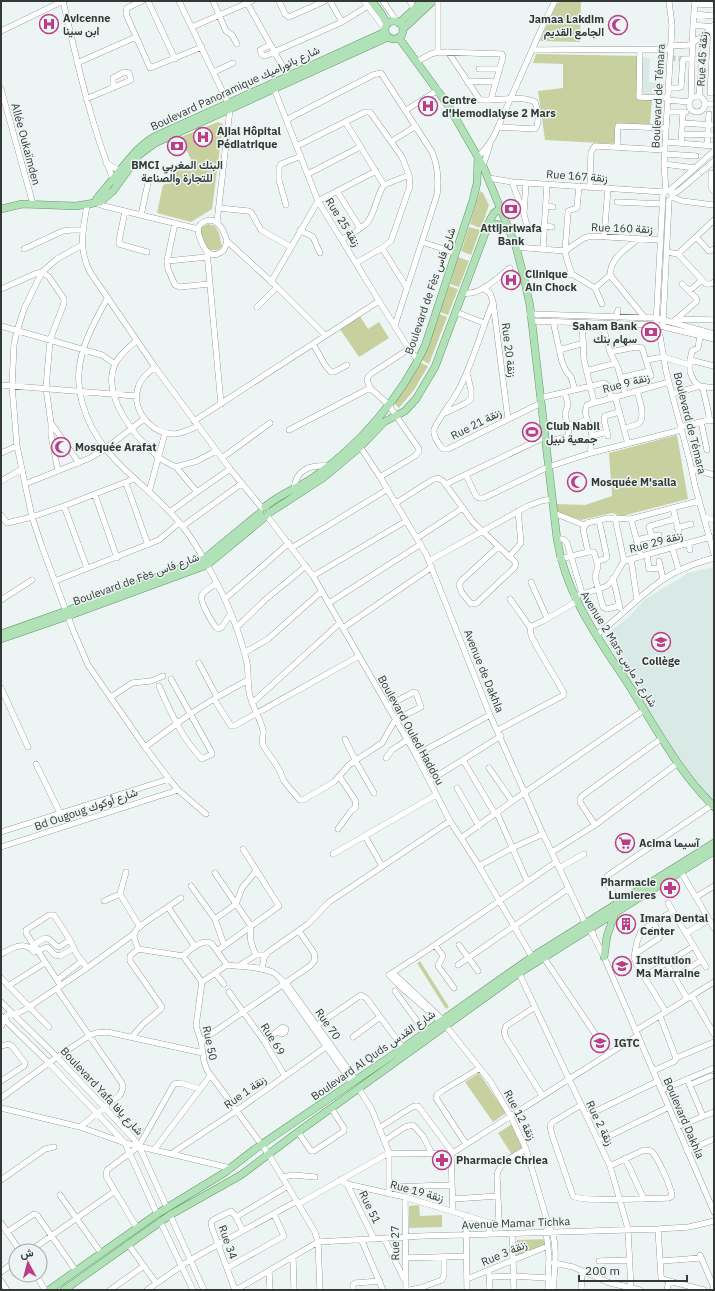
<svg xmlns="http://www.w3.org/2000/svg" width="715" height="1291" viewBox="0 0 715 1291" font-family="'IBM Plex Sans',Vazirmatn,sans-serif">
<rect width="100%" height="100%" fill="#ecf5f3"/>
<!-- built -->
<path fill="#d9eae6" d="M639,56L650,58L649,82L661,83L662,88H652V99H639Z
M714,567V802L688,771L643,703L604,636L629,617L644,600L688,573Z
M614,959L630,963L628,969H615Z"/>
<!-- green -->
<path fill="#c9d09f" d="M562,1H581L580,42L540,41L556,4Z
M536,54L639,56V98L652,99L650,124L620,127L618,144L545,140L538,91L563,88V64L533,63Z
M218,122L223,124L212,209L191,222L157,213L163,185L177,180L175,170L192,162L181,137Z
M480,191L483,193L489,205L481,228L470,224Z
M208,224L215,226L219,233L222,247L218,250H208L201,234V227Z
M469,227L480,230L471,255L461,251Z
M458,257L469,261L459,287L450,284Z
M449,286L458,289L448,315L440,312Z
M440,314L447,317L429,364L422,360Z
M360,316L368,329L379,322L389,338L359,357L340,329Z
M421,363L428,366L414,390L399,408L393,402Z
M677,435L688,499L622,516L612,513L581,520L557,512L556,504L585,505L612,496L609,453Z
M420,961L449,1007L446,1009L417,963Z
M479,1073L506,1113L493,1122L465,1082Z
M512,1124L523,1149L512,1155L498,1133Z
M419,1205L420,1216L442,1215V1227L409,1228V1206Z
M546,1239L547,1245L516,1258L517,1240Z"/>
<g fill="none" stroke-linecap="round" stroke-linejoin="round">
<!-- minor-tunnel -->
<path stroke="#c7cfcd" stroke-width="5.5" stroke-dasharray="5.5 3" stroke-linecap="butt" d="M670,58L683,59"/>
<!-- minor casing -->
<g stroke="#6b7371" stroke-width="6">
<path id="minor" d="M63,1C77,61 90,122 113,179L115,181
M142,1L127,8L126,14L150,68L202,47
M148,1L175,59
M179,1L228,103L230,109L217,222
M213,1L226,31L232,35L237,44
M246,1L288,76
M279,1L285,14L289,17L325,1
M330,1L342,22
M364,1L385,29
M383,1L397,22
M410,1L414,9
M438,1V52
M695,4L714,5
M694,14L714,16
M693,25L713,27
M714,26L710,93H714
M192,27L252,1
M1,31L63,1
M270,45L260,50L262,55L265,56L342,22L368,6
M670,46L689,45L703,36L714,25
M532,50L670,49
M640,50L639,97L668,98
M448,52L480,100C495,101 521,95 535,102C538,109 540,123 535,129L498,127
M418,61L431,54L438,52L502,54L503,57L491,99
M77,63L136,37
M479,69H500
M214,72L233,63
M467,82L495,81
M273,86L318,201L379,301L409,349L418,360
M668,88H678L681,87L683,59H692
M1,89L33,204
M699,96L703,52V36
M689 104a8 8 0 1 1 16 0a8 8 0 1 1-16 0Z
M691,98L693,25L695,1
M86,99L131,80L129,73L124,72L113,78V88
M668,100L689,102
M704,104H714
M406,110L438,90
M667,112H686
M286,120L373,75L381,73L432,152C438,166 439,180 437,195L395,325
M682,123L714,125
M681,134L714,135
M392,141L416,126
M666,142L714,146
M681,143L683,112
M707,145L709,114
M297,146L365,112H370L402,157L409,175L410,186L391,241L382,248L356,263
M617,147L618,126L666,128
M665,154L696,156
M478,157L486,148L494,136L544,23L555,1
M106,163L122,172
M664,164L695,168
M483,166L490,144
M711,173V187L714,191
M308,174L360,147
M489,178L512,182L664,192
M512,182L524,214L528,230
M384,185L409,175
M579,186L577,208L568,211V213L565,251L567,260L572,274L595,288L602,304
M590,188L591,152L595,146L665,150
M337,191L360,228
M666,191L663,194L656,325L660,336L666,371L690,462L695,486L714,554
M666,191L664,164L672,25L669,2
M669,191L714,151
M672,195L681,189L714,161
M672,197L682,201L714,205
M617,202L663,204
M95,203L104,206L198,229
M87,205C83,230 78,249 90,272L155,367L230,469L262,508
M286,205L279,180V168L281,164L301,156
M546,206L553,207
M219,208L248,211L251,212L261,230L291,247
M125,211L119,241V244L147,252
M524,212L526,183
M141,215L148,183
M210,220C220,221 224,232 227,241L224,250C212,260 205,252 201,241C196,230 197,222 210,220Z
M175,223L167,261L168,269L175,285L180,287L209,284
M544,226L552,227
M300,230L313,237L320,253
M604,237L608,188
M697,238L709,251L714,249
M342,239C350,235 359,230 366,224C375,215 376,196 384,185L346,123
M227,241L277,287L325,335
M422,242L456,253
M82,245L57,259L42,272L24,309L17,331L14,344L12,386L17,446L25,484L32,517L42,547L73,630L88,665L145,747L169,779L178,790L206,814
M516,247L565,251L584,238L591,236L660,240
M382,248L407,288
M24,249L63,231L71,230H83
M543,249L547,184
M207,252L221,404
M667,252L678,254L706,284H711L714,282
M678,254L714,220
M167,261L207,257
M540,273L558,275L572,274
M610,275L645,318
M610,275C611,257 625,250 638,239
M271,282L318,201L376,171
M483,288L490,293L493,302L508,419
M595,288L610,275
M1,289L35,274L42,272L49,277L64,299V303L50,340L46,388L51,423L79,463
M689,291L702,280
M463,293C480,296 497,278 510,268
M107,299C89,331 71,364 82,402C98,462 148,482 183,527C192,538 200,552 207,565C225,596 239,629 247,663C249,674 247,685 250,696C253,707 261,721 263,730C264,735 261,740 263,745C267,753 274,760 278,768C281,772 282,777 284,781C289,788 295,794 300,800H303L334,782L350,764L382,743L395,720L421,707L416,693L414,692L387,706
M493,302C481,331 473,363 458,391C454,399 434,425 434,430C433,436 439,445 443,449H448L541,403
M257,307L277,287
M456,312L484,323
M530,314L656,318L714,334
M616,318L618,310
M676,319L714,320
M532,321L656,325L714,339
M553,321L562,362L566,371L571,377L575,390
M673,322L697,301L696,298L682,284
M582,323L584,360L594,402
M602,323L610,352L618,368L625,394
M663,323L669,200
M1,326L102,355L115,364
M700,336L698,348L692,351L690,360V372L694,381L703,389L709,415V420
M136,341C129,347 119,355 115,364C101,396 135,437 157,456C163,461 170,464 176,467L197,461L216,451
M313,344L325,365L331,372H334L347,365
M559,350L584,343
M610,352L636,347L642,348L651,376
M647,360L663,357L689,365
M690,360L714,366
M155,367C148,373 140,379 138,388C131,410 152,435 175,434C183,433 191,429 198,426
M586,371L616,363
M621,378L649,371
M1,385L136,396
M672,394L700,386L714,388
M615,396L628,444
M540,398L604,383L608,386L611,398
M445,413L466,403L471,399V390L467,373
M194,421L379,301
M701,422L707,450
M51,423V435L58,471
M567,426L587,420
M680,427L709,420L714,421
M624,428C628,427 636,426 639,423C646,417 639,398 637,391
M289,430L370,388
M592,436L607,432
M608,436L604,420L605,416L619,412
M546,442L566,437L569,434L565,414L568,404L565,393
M359,445L380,477L426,554L490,715L543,834L581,914L585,923L594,937
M1,453L17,446
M591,453C590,446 592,443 592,437C592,426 582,416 587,405L669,382
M222,458L270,423
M176,467L197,492
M692,469L714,475
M466,475L476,496L479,498H484L548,467L591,453L681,430
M380,477L415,456L419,451V449L388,404L370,388L367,380L368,377L372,373L409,349
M1,481L22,469
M126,483L148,545
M25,484L90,458L105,449L144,419
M446,484L545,437
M294,489C296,469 310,465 328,466
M149,492L165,433
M95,495L117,558
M396,503L432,480L438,478L443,481L473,522L515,562L516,565L514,568L477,603L471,604L462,593L459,585L461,581L498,547
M64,506L87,568
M673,508L682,545
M170,512L197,492L230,469
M554,513L584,525
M1,515L7,523L32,517L64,506L134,479
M267,516L313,576L416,755L450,821L479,866L532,957
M704,517L714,520
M615,518L624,561
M631,519L641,557
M183,526L241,484
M677,528L691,524
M652,537L649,527L650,526L675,519
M417,538L463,508
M557,539H563L567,543L582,593
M636,540L659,535
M688,543L690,550
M293,547L388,489
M672,547L679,571
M588,552L583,529L587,523L608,518L631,519L699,501
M647,555L649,569L660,568
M509,557L521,543L518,511
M560,559L588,552H594L598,566L595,577L603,607L607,609L619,606
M631,559L637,600
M429,561L528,506L541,501L552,499
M597,561L605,559L607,557L599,520
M659,561L663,579
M313,576L406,521
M613,578L620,608
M55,581L159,540L179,523
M531,582L547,618
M217,583C213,586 205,590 202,595C199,601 213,625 218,629L222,627L231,613
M574,597C583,592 602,590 608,585C615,579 619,568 624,561L710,537
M226,598L289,543
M1,600L32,580
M329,603L421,544
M530,627L543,621L576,602
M236,628L266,599L306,566
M343,628L432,567
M596,635C618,619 636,599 658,583C674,571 695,563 714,558
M244,653L268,639L322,591
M199,663L217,697
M159,686C170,711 182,739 202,759L212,754L211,751L171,679
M1,688L28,747
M111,697L132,683L151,681L163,676
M214,699L231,726H234L359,656
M252,703L340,623
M498,730L564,695V693L537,647L531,635L530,627L510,599
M345,739L355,760L374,793
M145,747L190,714L217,697L248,680
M416,755L490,715
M386,758L392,750L407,740
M463,760L495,814
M36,764L60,813
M489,768L512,801
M429,781L501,736
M457,788L479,826
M497,813L527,881
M595,825L580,802V799L582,796L662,738
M338,829L351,811L356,807L355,800L339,776
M1,832L169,779
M365,836L382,866
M461,838L524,793L644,710
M1,847L178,790
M552,852L595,825L678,763
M333,854L436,795
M479,866L512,848L543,834
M559,868L584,854
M681,872L714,928
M215,873L251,926C249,938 251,944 256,955
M191,886L215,919L224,945
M120,894L126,872
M696,897L714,886
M104,901L120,894L140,927
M619,903L606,881L607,876L712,805
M668,903L706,967
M168,907L181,898
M215,919L236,904L242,888L256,871
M593,933L594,937L604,957L714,1212
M686,933L709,920
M33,945L45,938C51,938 53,945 59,947L70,940
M435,945L443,956L438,966L454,988
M459,945L478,971
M37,951L47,947L55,955L60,956L74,948
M217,951L279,906L243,849
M1,954C12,948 25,940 34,952
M635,954L659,938L660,935L654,923
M183,956L202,982L196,1026L201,1041L204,1061L207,1070L269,1155L315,1232L318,1242L320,1290
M183,956C190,950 203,937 212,944L227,965C241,967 261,966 274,973C279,976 280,981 286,983L356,1080
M183,956L138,949C137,945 133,938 134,933C137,926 161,912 168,907L195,947
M544,958L608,1053
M666,963L687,998
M458,965L569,888
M239,966L256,955H265
M262,969L264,958L267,953L308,924L329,902L450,821
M215,973L224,984
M393,973L442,1019
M519,973L610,1166L628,1229L631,1290
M645,976L694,946
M675,977L702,960
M1,978L49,1027
M57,980L82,961
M202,982L227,965
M282,982L283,985L352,1083
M8,986L43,964
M61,986L26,933V930L49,915H54L70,940L76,953L87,968
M395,991L425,1032
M229,992L264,1041L285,1076
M692,996L714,1034
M1,1002L57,1057L134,1139L139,1146L167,1208
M535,1007L506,1026L504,1032L506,1038L542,1095
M666,1012L637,965L634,957L637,942L641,931L673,911
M1,1016L49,1063L125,1143L157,1214
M660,1016L676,1058
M2,1025C5,1012 10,1015 20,1012C23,1011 26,1009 29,1007L87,968L135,933
M313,1028L361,995L367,999L403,1048
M635,1031L714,982
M132,1037L143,1024L161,1009L162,1007L130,961V956L138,949
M353,1037L380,1017
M201,1041L310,966L315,960L314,953L299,931
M264,1041L283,1027L286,1029L285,1032L282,1034L277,1032
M653,1071L675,1061L676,1058L714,1042
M687,1079L703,1116
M1,1081L24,1066L25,1063L12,1046L8,1044L2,1046
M690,1085L711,1076
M360,1088L361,1092L372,1110L389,1153V1194
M662,1090L714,1068
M1,1098L57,1057L89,1036L96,1033L107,1032L203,1053
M581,1105L553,1122L550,1126L552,1135L573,1196C582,1203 653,1198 669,1198L672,1196C671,1187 658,1157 651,1151L644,1150L610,1166
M1,1108L80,1127L120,1095L123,1088L122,1083L57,989
M586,1116L658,1081
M80,1127L125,1143L230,1168
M677,1127L714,1112
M379,1128L412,1107L416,1106H418L453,1153
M298,1132L311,1151H314L344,1131V1128L331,1108
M384,1141L405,1127L413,1125L423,1136L432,1154
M599,1141L669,1107
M466,1144L436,1098L437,1095L442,1091L480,1068
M154,1150L210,1076
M687,1151L714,1139
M171,1154L236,1111L330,1044
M451,1154L453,1211
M625,1158L644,1199
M282,1177L294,1175L315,1177
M1,1180L45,1149L54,1147
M340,1180L347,1184L405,1197L490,1223
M347,1184L374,1239
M390,1187L452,1185
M60,1195L101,1253
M405,1197L406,1290
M453,1199L498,1196
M298,1204L389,1153L451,1154L637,1036
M170,1215L204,1290
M466,1215L467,1290
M236,1217L288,1186
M160,1221L193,1290
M1,1223L20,1251
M137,1228L106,1176L107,1170L139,1146L174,1084L180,1083L200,1089
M658,1229L661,1276V1278L669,1281L667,1290
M7,1232L34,1214L37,1215L76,1271
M512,1233L514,1290
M489,1234L490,1223L497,1224L499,1223L497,1175C499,1162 516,1155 526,1149
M384,1238L404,1279
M361,1239L383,1290
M128,1244L156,1283
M30,1251L115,1191
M700,1255L713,1285L714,1290
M293,1257L294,1290
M405,1258L467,1256
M599,1261L630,1260
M661,1261L701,1258
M554,1263L573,1267L610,1283L640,1290
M227,1268L284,1236L274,1214
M269,1271L270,1290
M1,1272L16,1261
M489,1273L490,1290
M36,1275L45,1290
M490,1277L513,1276L548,1278
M467,1279L548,1246
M1,1281L7,1290
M669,1281L704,1290
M110,1290L144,1266
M147,1290L190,1260L297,1201
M235,1290L212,1228L211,1223L213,1220L231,1211L236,1217L243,1231
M236,1290L318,1242L422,1236L658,1229L689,1227L714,1221
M353,1290V1285L355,1283L380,1281
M410,1290L420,1288L442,1280L444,1275V1257
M548,1290L549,1257L546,1231L548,1229
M553,1290C554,1276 559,1238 549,1227L526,1149L510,1115L490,1081L446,1026L402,988L389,975L435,945L556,862
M581,1290L582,1271"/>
</g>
<!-- major casing -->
<g stroke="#63996b" stroke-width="8">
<path id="major" d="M372,1L381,13L387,24
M385 30a9 9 0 1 1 18 0a9 9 0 1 1-18 0Z
M399,23L423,1
M403,29L433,1
M399,38L448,105L483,166L516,247L524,278L530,306L557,539C566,597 601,642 632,690C650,719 667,750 688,777C696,788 705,797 714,807
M95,203C97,195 104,191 108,185C123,168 134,149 154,137L385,32
M1,209L22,204L76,206L100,202L113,191L139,155L155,143L388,37
M488,224H497L510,229
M265,507C276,496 300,487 314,477C359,446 402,396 425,346L473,200L477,183L478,157
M269,513L323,478L360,447L384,422L405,411L416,399L435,367L490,220L494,213L501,208
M1,634L66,611L204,559L260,513
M1,639L68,616L207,565L265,517
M604,957L607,936L615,913
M49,1290L157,1214L224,1173L255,1149L403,1048L532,957L714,843
M64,1290L170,1215L241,1175L298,1132L519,973L714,851"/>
</g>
<!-- minor -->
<use href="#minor" stroke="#fff" stroke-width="5.5"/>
<!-- major -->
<use href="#major" stroke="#b0e1b7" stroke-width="7"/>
</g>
<!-- icons -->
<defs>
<g id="hospital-ring" transform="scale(1)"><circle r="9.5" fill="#ecf5f3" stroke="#bb3c87" stroke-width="1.5"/><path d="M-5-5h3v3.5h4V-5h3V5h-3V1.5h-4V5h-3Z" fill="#bb3c87"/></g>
<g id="mosque-ring" transform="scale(1)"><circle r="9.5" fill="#ecf5f3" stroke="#bb3c87" stroke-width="1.5"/><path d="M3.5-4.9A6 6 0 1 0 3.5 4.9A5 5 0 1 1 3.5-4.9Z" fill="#bb3c87"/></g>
<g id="bank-ring" transform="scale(1)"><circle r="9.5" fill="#ecf5f3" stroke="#bb3c87" stroke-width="1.5"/><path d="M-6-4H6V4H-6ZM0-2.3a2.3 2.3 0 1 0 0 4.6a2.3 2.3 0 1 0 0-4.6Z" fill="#bb3c87"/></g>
<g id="stadium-ring" transform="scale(1)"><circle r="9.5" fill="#ecf5f3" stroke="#bb3c87" stroke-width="1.5"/><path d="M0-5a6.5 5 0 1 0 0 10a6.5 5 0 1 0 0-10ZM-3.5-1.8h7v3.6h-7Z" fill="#bb3c87"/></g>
<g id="school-ring" transform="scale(1)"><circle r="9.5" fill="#ecf5f3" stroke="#bb3c87" stroke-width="1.5"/><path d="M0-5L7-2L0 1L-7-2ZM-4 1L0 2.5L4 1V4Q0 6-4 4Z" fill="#bb3c87"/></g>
<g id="supermarket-ring" transform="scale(1)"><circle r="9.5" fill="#ecf5f3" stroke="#bb3c87" stroke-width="1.5"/><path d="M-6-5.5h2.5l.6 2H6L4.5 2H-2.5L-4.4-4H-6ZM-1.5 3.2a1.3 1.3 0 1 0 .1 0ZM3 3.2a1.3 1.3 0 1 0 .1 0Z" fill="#bb3c87"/></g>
<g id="pharmacy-ring" transform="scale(1)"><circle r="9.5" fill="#ecf5f3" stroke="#bb3c87" stroke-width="1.5"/><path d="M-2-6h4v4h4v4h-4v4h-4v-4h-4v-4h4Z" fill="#bb3c87"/></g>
<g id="building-ring" transform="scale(1)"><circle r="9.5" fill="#ecf5f3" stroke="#bb3c87" stroke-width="1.5"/><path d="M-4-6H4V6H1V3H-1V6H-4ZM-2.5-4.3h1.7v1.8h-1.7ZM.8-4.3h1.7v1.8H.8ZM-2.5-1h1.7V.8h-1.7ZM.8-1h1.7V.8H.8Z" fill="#bb3c87"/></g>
</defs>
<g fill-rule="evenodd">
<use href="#hospital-ring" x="49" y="24"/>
<use href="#mosque-ring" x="618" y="25"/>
<use href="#hospital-ring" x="428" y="106"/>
<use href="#hospital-ring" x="203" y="137"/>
<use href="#bank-ring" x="177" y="146"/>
<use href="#bank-ring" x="511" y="209"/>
<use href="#hospital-ring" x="511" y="280"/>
<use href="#bank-ring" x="651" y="332"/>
<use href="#stadium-ring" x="532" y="432"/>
<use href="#mosque-ring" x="61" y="447"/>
<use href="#mosque-ring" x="577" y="482"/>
<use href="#school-ring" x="661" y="642"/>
<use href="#supermarket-ring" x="625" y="843"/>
<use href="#pharmacy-ring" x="670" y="888"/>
<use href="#building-ring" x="626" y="924"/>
<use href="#school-ring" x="622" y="966"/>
<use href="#school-ring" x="600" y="1043"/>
<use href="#pharmacy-ring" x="442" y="1160"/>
</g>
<g text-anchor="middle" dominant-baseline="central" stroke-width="3" stroke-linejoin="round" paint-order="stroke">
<!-- poi labels -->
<g font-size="11" font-weight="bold" fill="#343837" stroke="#ecf5f3" text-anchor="start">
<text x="63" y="18">Avicenne<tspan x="63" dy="13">ابن سينا</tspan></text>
<text x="604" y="19" text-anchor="end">Jamaa Lakdim<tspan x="604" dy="13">الجامع القديم</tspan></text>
<text x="442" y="100">Centre<tspan x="442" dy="13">d'Hemodialyse 2 Mars</tspan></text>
<text x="217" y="131">Ajial Hôpital<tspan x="217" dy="13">Pédiatrique</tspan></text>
<text x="177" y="165" text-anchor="middle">BMCI البنك المغربي<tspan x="177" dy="13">للتجارة والصناعة</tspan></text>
<text x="511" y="228" text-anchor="middle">Attijarlwafa<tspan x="511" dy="13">Bank</tspan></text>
<text x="525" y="274">Clinique<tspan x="525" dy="13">Ain Chock</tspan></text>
<text x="637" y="326" text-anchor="end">Saham Bank<tspan x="637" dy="13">سهام بنك</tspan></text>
<text x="546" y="426">Club Nabil<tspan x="546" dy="13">جمعية نبيل</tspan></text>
<text x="75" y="447">Mosquée Arafat</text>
<text x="591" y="482">Mosquée M'salla</text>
<text x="661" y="661" text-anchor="middle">Collège</text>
<text x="639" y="843">Acima آسيما</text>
<text x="656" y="882" text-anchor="end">Pharmacie<tspan x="656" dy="13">Lumieres</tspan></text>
<text x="640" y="918">Imara Dental<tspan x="640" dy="13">Center</tspan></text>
<text x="636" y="960">Institution<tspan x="636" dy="13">Ma Marraine</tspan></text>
<text x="614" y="1043">IGTC</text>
<text x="456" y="1160">Pharmacie Chriea</text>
</g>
<!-- street labels -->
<g font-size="11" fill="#343837" stroke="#ecf5f3">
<text transform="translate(702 59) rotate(-87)">Rue 45 زنقة</text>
<text transform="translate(235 88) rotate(-25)">Boulevard Panoramique شارع بانوراميك</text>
<text transform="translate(658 96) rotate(-87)">Boulevard de Témara</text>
<text transform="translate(26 144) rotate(75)">Allée Oukaïmden</text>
<text transform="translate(577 176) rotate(4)">Rue 167 زنقة</text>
<text transform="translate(343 222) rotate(58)">Rue 25 زنقة</text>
<text transform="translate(622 228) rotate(2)">Rue 160 زنقة</text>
<text transform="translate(430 291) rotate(-71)">Boulevard de Fès شارع فاس</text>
<text transform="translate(509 350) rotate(83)">Rue 20 زنقة</text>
<text transform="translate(626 383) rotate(-15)">Rue 9 زنقة</text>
<text transform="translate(690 423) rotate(76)">Boulevard de Témara</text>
<text transform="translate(476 424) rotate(-27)">Rue 21 زنقة</text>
<text transform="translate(656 542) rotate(-15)">Rue 29 زنقة</text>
<text transform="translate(136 579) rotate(-20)">Boulevard de Fès شارع فاس</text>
<text transform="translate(619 649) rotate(58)">Avenue 2 Mars شارع 2 مارس</text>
<text transform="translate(484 671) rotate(68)">Avenue de Dakhla</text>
<text transform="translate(411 730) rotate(61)">Boulevard Ouled Haddou</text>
<text transform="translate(86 809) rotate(-19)">Bd Ougoug شارع أوكوك</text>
<text transform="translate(328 1024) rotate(55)">Rue 70</text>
<text transform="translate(273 1039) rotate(58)">Rue 69</text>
<text transform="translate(210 1043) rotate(78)">Rue 50</text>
<text transform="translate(373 1055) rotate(-35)">Boulevard Al Quds شارع القدس</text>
<text transform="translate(102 1091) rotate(47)">Boulevard Yafa شارع يافا</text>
<text transform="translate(245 1092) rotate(-35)">Rue 1 زنقة</text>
<text transform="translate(520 1115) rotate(62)">Rue 12 زنقة</text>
<text transform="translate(684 1118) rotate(67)">Boulevard Dakhla</text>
<text transform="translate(600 1123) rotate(64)">Rue 2 زنقة</text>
<text transform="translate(417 1191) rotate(15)">Rue 19 زنقة</text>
<text transform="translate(370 1207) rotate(64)">Rue 51</text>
<text transform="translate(516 1223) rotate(-2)">Avenue Mamar Tichka</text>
<text transform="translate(228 1242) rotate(70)">Rue 34</text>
<text transform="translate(395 1243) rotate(-91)">Rue 27</text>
<text transform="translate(504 1253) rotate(-23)">Rue 3 زنقة</text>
</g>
</g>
<!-- border -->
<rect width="715" height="1291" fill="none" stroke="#343837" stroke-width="4"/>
<!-- north arrow -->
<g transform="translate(28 1263) rotate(353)"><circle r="19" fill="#ecf5f3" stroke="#a2a9a8"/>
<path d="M0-3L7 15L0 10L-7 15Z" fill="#bb3c87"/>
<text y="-6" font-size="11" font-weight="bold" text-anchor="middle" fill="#343837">ش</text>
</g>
<!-- scale -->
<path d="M579 1275v6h108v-6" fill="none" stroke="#343837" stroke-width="2"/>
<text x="585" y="1275" font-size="12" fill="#343837" stroke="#ecf5f3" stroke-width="3" paint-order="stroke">200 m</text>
</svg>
